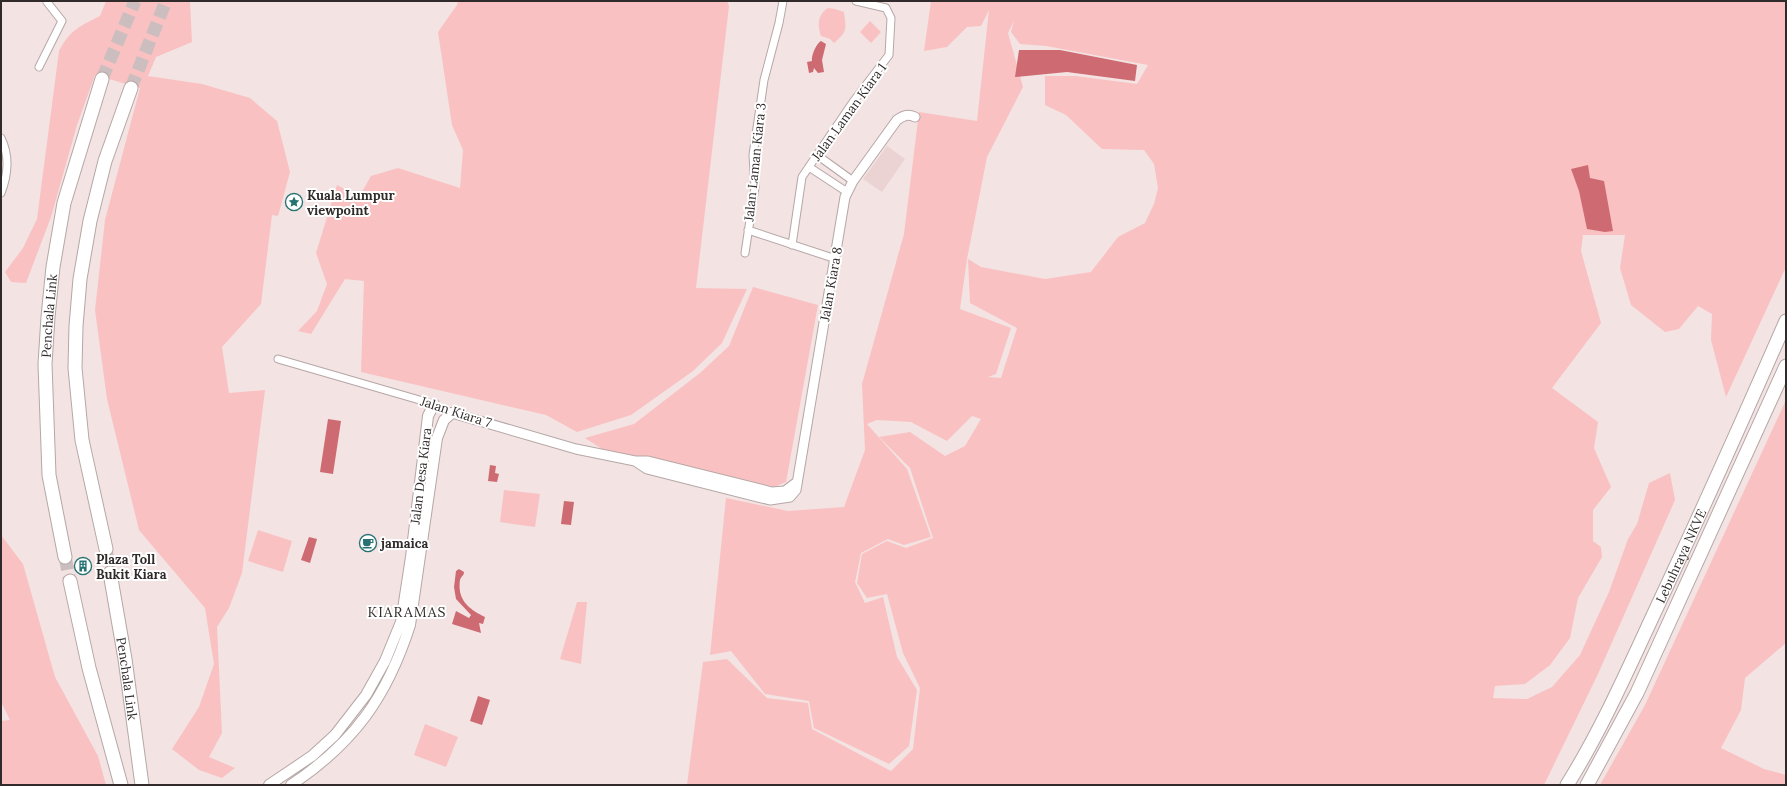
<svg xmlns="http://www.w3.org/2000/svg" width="1787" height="786" viewBox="0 0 1787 786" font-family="Lora,serif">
<rect width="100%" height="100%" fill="#f3e3e3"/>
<!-- built -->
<path fill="#ecd3d3" d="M887,146L905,159L882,192L863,179Z"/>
<!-- green -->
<path fill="#fac1c2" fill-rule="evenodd" d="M106,1H190L192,42L156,57L148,76L202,84L250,98L277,121L290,172L278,216L272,215L261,304L222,347L229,393L265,390L242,573L229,608L217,627L222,733L209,757L235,768L222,778L199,770L172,749L199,707L214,664L205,608L139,530L107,399L95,310L105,220L140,88L95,75L77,125L51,217L26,283L11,282L5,272L23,248L37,219L59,51C70,30 80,26 100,16Z
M458,1H727L729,6L696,288L747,289L722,343L693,371L631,415L577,432L546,415L361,372L364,281L345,279L311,334L298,331L317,311L327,284L316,253L337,185L359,197L371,176L398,168L460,188L463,150L452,125L438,32L457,5Z
M931,1H1786V267L1726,397L1711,340L1712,314L1698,306L1679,329L1665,332L1631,305L1620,268L1625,235H1583L1581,251L1601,323L1552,388L1598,422L1594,448L1611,487L1593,510V541L1601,547L1602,557L1578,598L1570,638L1550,665L1525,684L1495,686L1493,698L1527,699L1552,687L1580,655L1609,592L1628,539L1637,524L1649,483L1670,473L1675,500L1598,674L1544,785H687L703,662L727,659L767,698L808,703L812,729L891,771L913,749L920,688L903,653L887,594L867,598L857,583L862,554L887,541L906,548L933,538L910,468L879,437L910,432L945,456L965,446L981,419L972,416L947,441L911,422L877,420L867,424L907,469L931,537L904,545L888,539L861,553L855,582L865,603L883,597L897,657L917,690L909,746L889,764L814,728L809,701L765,694L731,651L710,655L726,498L788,511L844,507L865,450L862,384L904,234L919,112L977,121L989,10L981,26L967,27L947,47L924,51ZM1014,21L1011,32L1020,44L1046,46L1148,65L1137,84L1076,76H1045V105L1066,115L1102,149L1144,150L1154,164L1158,188L1154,204L1145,223L1118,237L1091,272L1045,279L981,267L968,259L970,303L1017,328L1001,378L988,377L996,374L1011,328L960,309L967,259L987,157L1023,87L1008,33Z
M828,8L835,9L844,12C846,29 848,31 834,43L830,39L821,36C817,25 818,14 828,8Z
M870,21L881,32L871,43L860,32Z
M753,287L818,305L786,482L767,490L602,449L585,438L634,424L700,373L729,346Z
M1786,400V643L1745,678L1741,710L1721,748L1764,769L1786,775V785H1600L1645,705Z
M504,490L540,494L535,527L500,522Z
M258,530L292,541L283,572L248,561Z
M1,535L23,564L55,677L98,756L106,785H1V721L10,720L1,702Z
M577,602H587L581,664L560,659Z
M425,724L458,737L446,767L414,755Z"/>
<!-- water -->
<path fill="#ce6a71" d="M821,41L826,44L822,60L824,72L818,73L814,68L813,72L809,73L807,62L812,61C811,56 816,44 821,41Z
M1019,50H1060L1137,65L1135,81L1067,72L1015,77Z
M1588,165L1590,178L1604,181L1613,231L1605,232L1587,229L1579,191L1571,169Z
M328,419L341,421L333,474L320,472Z
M490,465L496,466L495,473L499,474L497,482L488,481Z
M564,501L574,502L571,525L561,524Z
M309,537L317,539L310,563L301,560Z
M459,569L464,572C464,576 461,576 460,580C457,600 469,609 485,617L483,624L479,623L481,633L452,624L456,611L469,618L471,615L456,599L454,587L456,571Z
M478,696L490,700L482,725L470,721Z"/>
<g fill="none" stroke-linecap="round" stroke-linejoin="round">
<!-- motorway-tunnel -->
<path stroke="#ccbebe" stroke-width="13" stroke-dasharray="13 6" stroke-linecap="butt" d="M102,79L135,1
M131,88L166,1
M106,549L110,573
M65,557L70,581"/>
<!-- minor casing -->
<g stroke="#b6a7a7" stroke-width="9">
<path id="minor" d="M39,67L62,21L47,2
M1,138C10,156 8,175 1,193
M817,155L853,181
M809,167L847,192
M748,230L836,259
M792,245L802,177L853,102L889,55L891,18L886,8L856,1
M745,253L755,187L753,155L764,80L779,23L783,1
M278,359L423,401L452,413"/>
</g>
<!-- tertiary casing -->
<g stroke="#b6a7a7" stroke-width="11">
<path id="tertiary" d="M452,413L576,449L635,461H648L772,492L785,491L797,482
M635,461L647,469L770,500L790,497L796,490L845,197L853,181L897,120C904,115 908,114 915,117"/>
</g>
<!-- secondary casing -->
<g stroke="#b6a7a7" stroke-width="12">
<path id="secondary" d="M269,785L312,756L335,735L366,695L385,661L401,622L411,557L428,416L434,404
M291,785C354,743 387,697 410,625L437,438L444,420L452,413"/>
</g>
<!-- motorway casing -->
<g stroke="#b6a7a7" stroke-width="15">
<g id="motorway">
<path d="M106,549L82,440L75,368L76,326L80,279L90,221L105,161L131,88"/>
<path id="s1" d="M65,557L49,475L45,364L48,317L53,267L64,203L102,79"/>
<path id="s2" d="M110,573L125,659L142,785"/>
<path d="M70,581L89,668L121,785"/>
<path id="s3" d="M1567,785C1602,729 1629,667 1657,607C1701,513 1744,417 1786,321"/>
<path d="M1587,785L1637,693L1786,366"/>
</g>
</g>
<!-- minor -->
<use href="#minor" stroke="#fff" stroke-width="7"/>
<!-- tertiary -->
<use href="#tertiary" stroke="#fff" stroke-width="9"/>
<!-- secondary -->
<use href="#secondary" stroke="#fff" stroke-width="10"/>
<!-- motorway -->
<use href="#motorway" stroke="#fff" stroke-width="13"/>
</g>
<!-- icons -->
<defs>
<g id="sight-ring" transform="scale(0.9)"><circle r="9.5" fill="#fff" stroke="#277273" stroke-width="1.5"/><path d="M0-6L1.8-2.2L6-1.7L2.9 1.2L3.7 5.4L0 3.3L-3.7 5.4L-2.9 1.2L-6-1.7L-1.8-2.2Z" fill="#277273"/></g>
<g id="cafe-ring" transform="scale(0.9)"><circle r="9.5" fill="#fff" stroke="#277273" stroke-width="1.5"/><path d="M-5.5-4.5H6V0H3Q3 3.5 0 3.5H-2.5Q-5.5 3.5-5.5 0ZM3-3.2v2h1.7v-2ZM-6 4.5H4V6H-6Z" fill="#277273"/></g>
<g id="building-ring" transform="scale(0.9)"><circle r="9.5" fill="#fff" stroke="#277273" stroke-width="1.5"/><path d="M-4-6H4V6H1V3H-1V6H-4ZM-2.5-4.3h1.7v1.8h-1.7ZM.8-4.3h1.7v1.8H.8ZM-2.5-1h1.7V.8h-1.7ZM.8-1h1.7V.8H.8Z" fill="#277273"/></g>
</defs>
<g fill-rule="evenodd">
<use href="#sight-ring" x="294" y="202"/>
<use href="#cafe-ring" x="368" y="543"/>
<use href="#building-ring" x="83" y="566"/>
</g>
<g text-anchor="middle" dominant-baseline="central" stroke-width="4" stroke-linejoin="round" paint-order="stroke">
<!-- street labels -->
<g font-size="13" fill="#302a2a" stroke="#fff">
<text transform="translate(849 112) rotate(-54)">Jalan Laman Kiara 1</text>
<text transform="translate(755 162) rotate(-84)">Jalan Laman Kiara 3</text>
<text transform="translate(831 284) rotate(-80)">Jalan Kiara 8</text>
<text stroke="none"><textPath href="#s1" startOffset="243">Penchala Link</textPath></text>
<text transform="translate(456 412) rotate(18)">Jalan Kiara 7</text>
<text transform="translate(421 476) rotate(-83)">Jalan Desa Kiara</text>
<text stroke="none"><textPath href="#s3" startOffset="256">Lebuhraya NKVE</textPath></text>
<text stroke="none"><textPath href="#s2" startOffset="107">Penchala Link</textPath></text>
</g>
<!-- poi labels -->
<g font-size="13" font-weight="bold" fill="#302a2a" stroke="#fff" text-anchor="start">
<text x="307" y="195">Kuala Lumpur<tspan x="307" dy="15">viewpoint</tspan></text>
<text x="381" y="543">jamaica</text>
<text x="96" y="559">Plaza Toll<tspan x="96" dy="15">Bukit Kiara</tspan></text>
</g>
<!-- neighbourhood labels -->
<g font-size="14" letter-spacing="1" fill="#302a2a" stroke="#fff">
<text x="407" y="612">KIARAMAS</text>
</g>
</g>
<!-- border -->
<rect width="1787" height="786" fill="none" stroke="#302a2a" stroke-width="4"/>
</svg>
